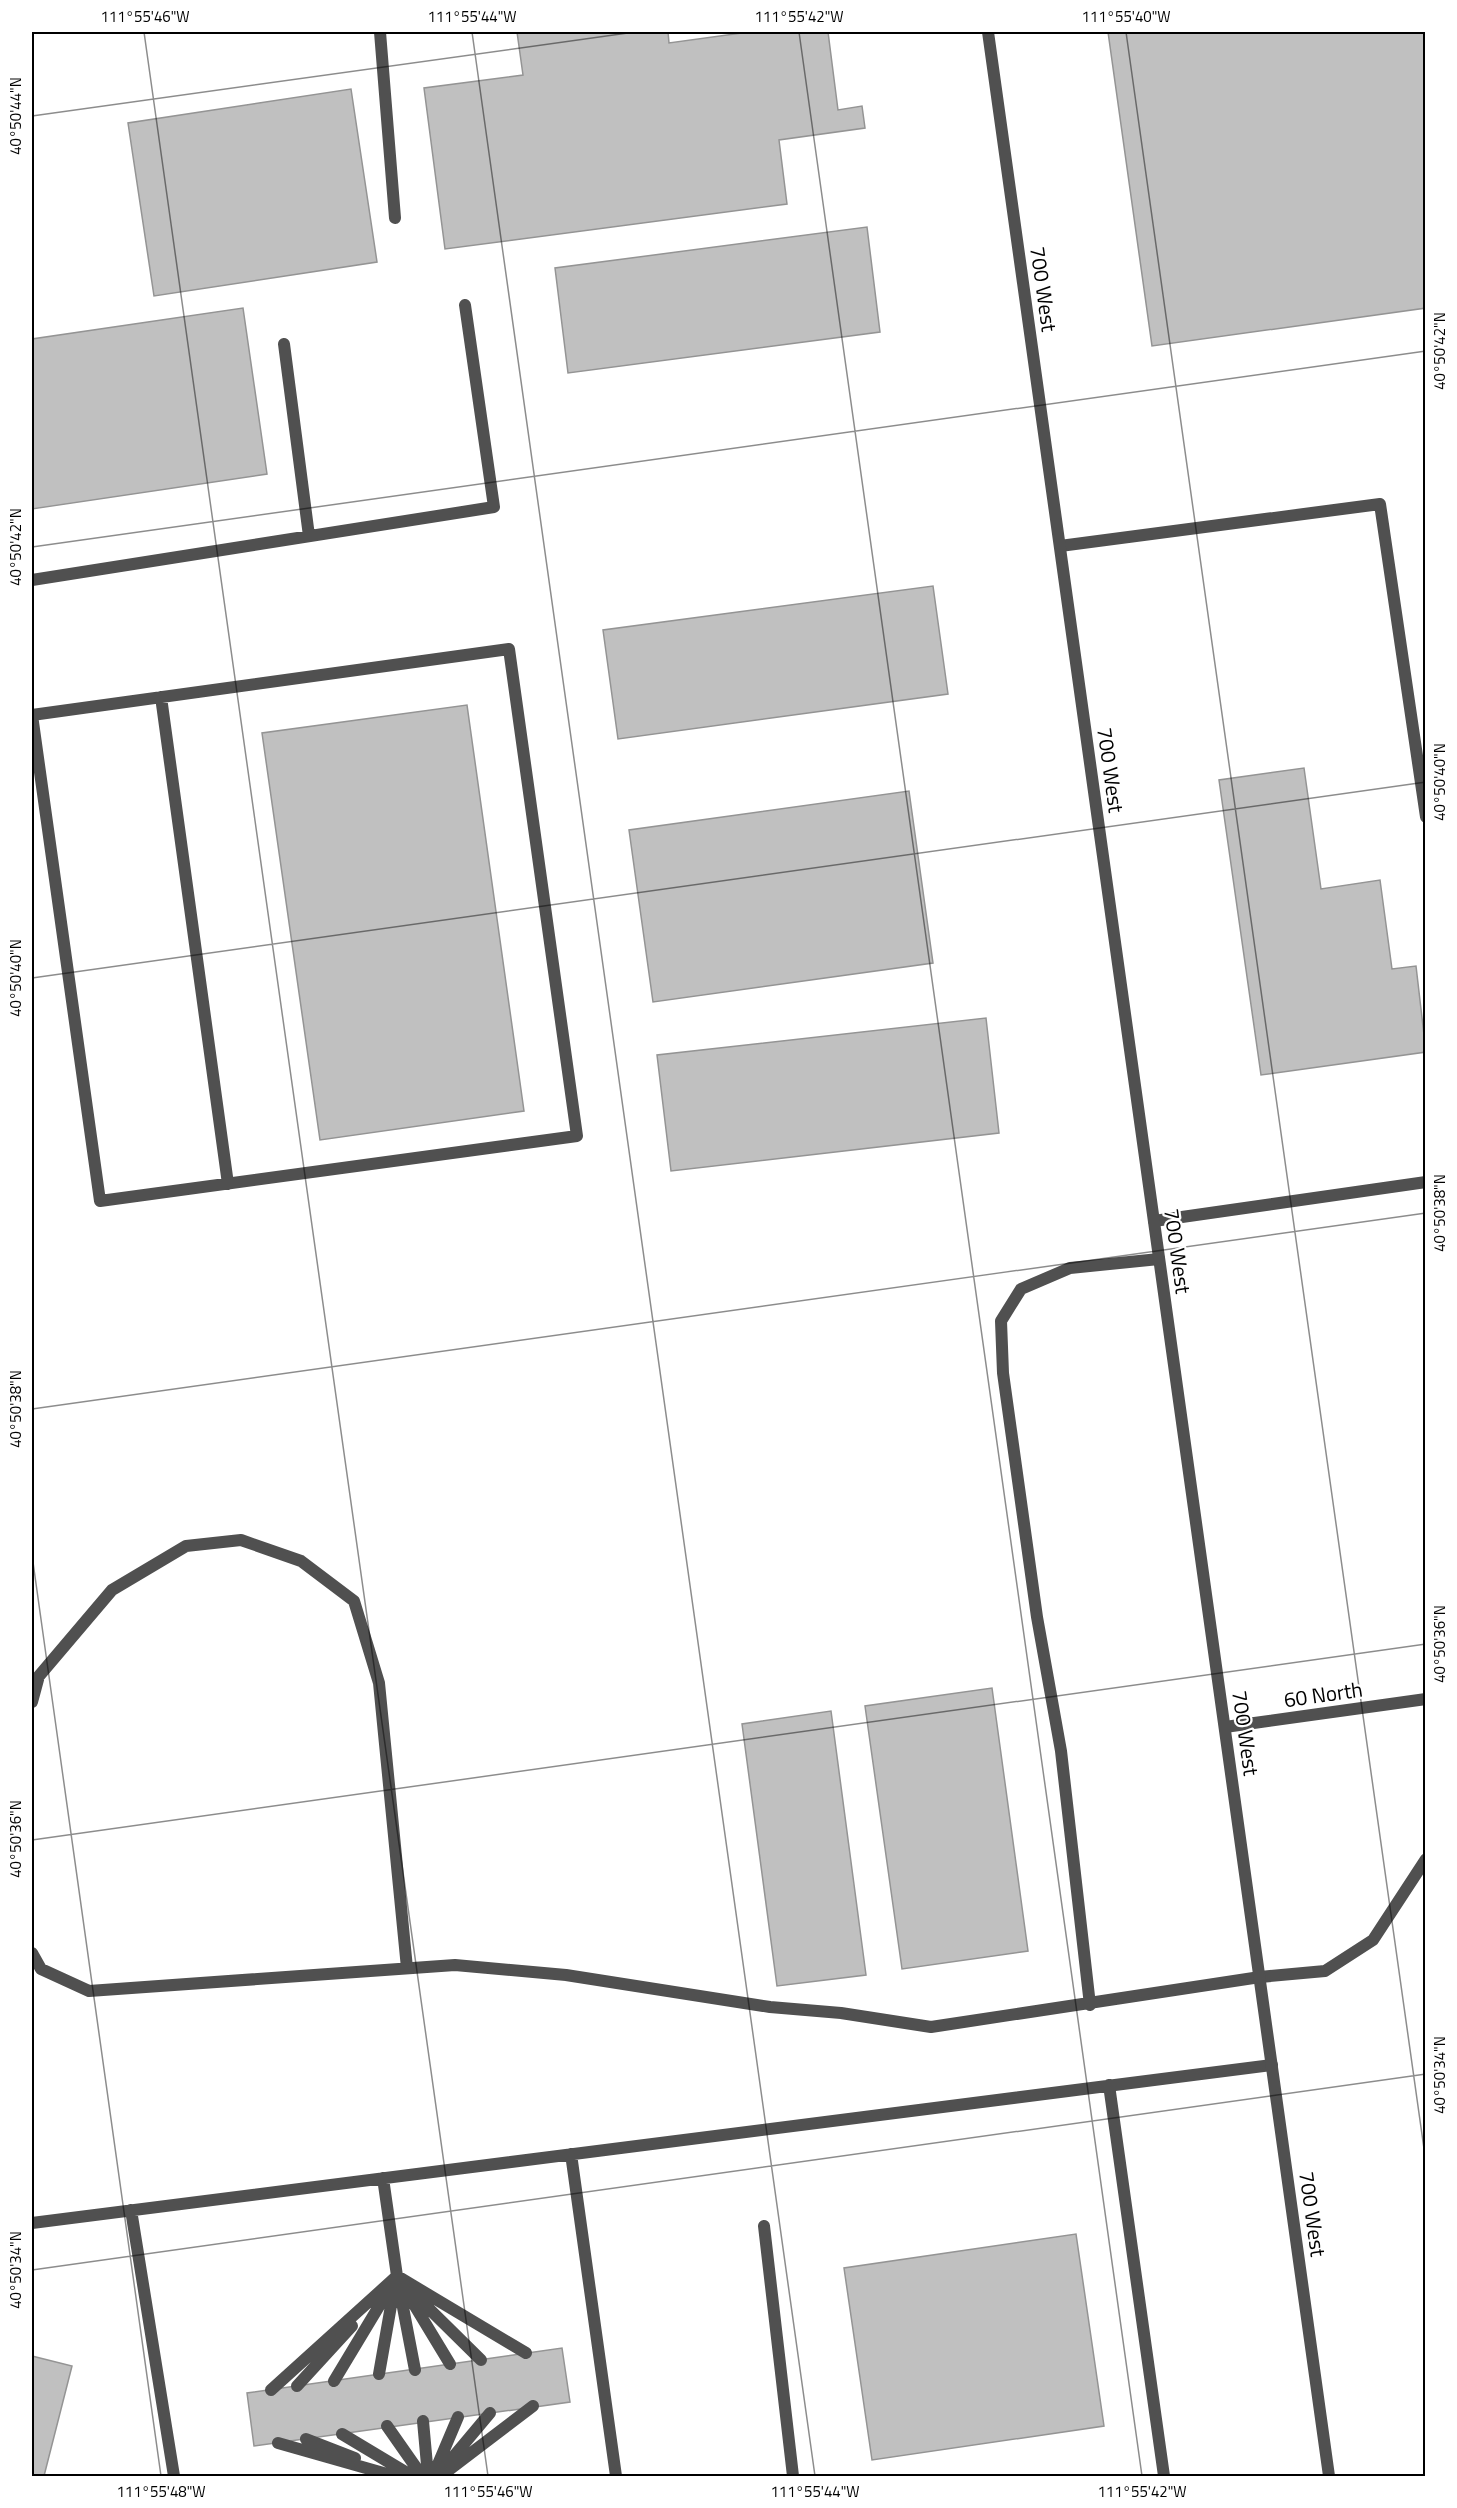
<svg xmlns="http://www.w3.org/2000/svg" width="1457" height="2508" viewBox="0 0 1457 2508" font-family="'Titillium Web',sans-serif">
<rect width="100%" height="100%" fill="#fff"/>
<!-- building -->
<path fill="#c0c0c0" stroke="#949494" stroke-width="1.5" d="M517,32H668L669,43L749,32H828L838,110L862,106L865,128L779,140L787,204L445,249L424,88L523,75Z
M1108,32H1426V308L1152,346Z
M351,89L377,262L154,296L128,123Z
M867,227L880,332L568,373L555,268Z
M243,308L267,474L32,509V339Z
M933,586L948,694L618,739L603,630Z
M467,705L524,1111L320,1140L262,733Z
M1304,768L1321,889L1380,880L1392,969L1416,966L1426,1052L1261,1075L1219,780Z
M909,791L933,963L653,1002L629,830Z
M986,1018L999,1133L671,1171L657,1055Z
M992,1688L1028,1951L902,1969L865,1706Z
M831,1711L866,1975L777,1986L742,1724Z
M1076,2234L1104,2426L872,2460L844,2268Z
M562,2348L570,2402L254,2446L247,2393Z
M32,2356L72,2366L44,2476H32Z"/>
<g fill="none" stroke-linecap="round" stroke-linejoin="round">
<!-- service -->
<path stroke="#505050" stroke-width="12" d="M380,32L395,218
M284,344L309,536
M1060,546L1380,504L1426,817
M32,580L494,507L465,305
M161,697L228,1184
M32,715L509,649L577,1136L100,1201L32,715
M1154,1221L1426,1182
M32,1702L39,1676L112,1590L186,1546L241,1540L301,1561L354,1601L379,1683L407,1968
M32,1953L41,1969L89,1991L455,1965L566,1975L770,2007L841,2013L931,2027L1260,1977L1325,1971L1373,1940L1426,1859
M1090,2005L1061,1751L1037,1617L1003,1373L1001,1321L1021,1289L1070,1268L1159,1259
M1109,2085L1164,2476
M571,2154L616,2476
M383,2178L397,2276L415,2370
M131,2210L174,2476
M32,2223L1272,2065
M764,2226L793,2476
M397,2276L526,2353
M410,2290L481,2360
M407,2293L450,2364
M379,2374L395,2283
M334,2381L390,2288
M297,2386L352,2326
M271,2390L397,2276
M423,2421L428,2476
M387,2426L422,2476
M342,2434L412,2476
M306,2439L355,2458
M278,2443L394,2476
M443,2469L490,2413
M433,2476L458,2417
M441,2476L533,2406"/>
<!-- minor -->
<path stroke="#505050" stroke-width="12" d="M1225,1727L1426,1699"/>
<!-- tertiary -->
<path stroke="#505050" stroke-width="12" d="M988,32L1329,2476"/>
</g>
<!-- ticks -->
<path fill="none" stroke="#000" stroke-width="1.5" stroke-opacity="0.45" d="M144,32L488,2476M472,32L815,2476M799,32L1142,2476M1126,32L1426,2163M32,116L635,32M32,547L1426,351M32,978L1426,782M32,1409L1426,1213M32,1555L161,2476M32,1840L1426,1644M32,2270L1426,2074"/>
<g text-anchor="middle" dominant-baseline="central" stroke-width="4.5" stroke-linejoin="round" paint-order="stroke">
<!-- street labels -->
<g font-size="21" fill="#000" stroke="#fff">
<text transform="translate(1044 289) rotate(82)">700 West</text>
<text transform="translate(1111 770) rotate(82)">700 West</text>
<text transform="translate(1178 1251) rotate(82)">700 West</text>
<text transform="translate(1323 1694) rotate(-8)">60 North</text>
<text transform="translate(1246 1733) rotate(82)">700 West</text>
<text transform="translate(1313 2214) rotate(82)">700 West</text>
</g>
</g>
<!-- border -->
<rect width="1457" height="2508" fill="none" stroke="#ffffff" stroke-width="66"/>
<rect x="33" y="33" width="1391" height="2442" fill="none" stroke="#000" stroke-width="2"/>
<g font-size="15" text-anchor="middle" fill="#000">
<text x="145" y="22">111°55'46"W</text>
<text x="472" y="22">111°55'44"W</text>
<text x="799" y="22">111°55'42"W</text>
<text x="1126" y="22">111°55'40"W</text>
<text transform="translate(16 116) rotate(-90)" y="5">40°50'44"N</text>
<text transform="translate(1440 351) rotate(-90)" y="5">40°50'42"N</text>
<text transform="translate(16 547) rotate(-90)" y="5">40°50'42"N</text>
<text transform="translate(1440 782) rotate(-90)" y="5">40°50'40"N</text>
<text transform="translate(16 978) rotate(-90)" y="5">40°50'40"N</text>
<text transform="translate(1440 1213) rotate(-90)" y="5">40°50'38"N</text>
<text transform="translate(16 1409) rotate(-90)" y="5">40°50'38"N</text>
<text transform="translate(1440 1644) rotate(-90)" y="5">40°50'36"N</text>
<text transform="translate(16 1839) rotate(-90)" y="5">40°50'36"N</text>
<text transform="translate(1440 2075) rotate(-90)" y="5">40°50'34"N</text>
<text transform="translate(16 2270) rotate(-90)" y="5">40°50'34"N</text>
<text x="161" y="2497">111°55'48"W</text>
<text x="488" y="2497">111°55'46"W</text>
<text x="815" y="2497">111°55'44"W</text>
<text x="1142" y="2497">111°55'42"W</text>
</g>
</svg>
